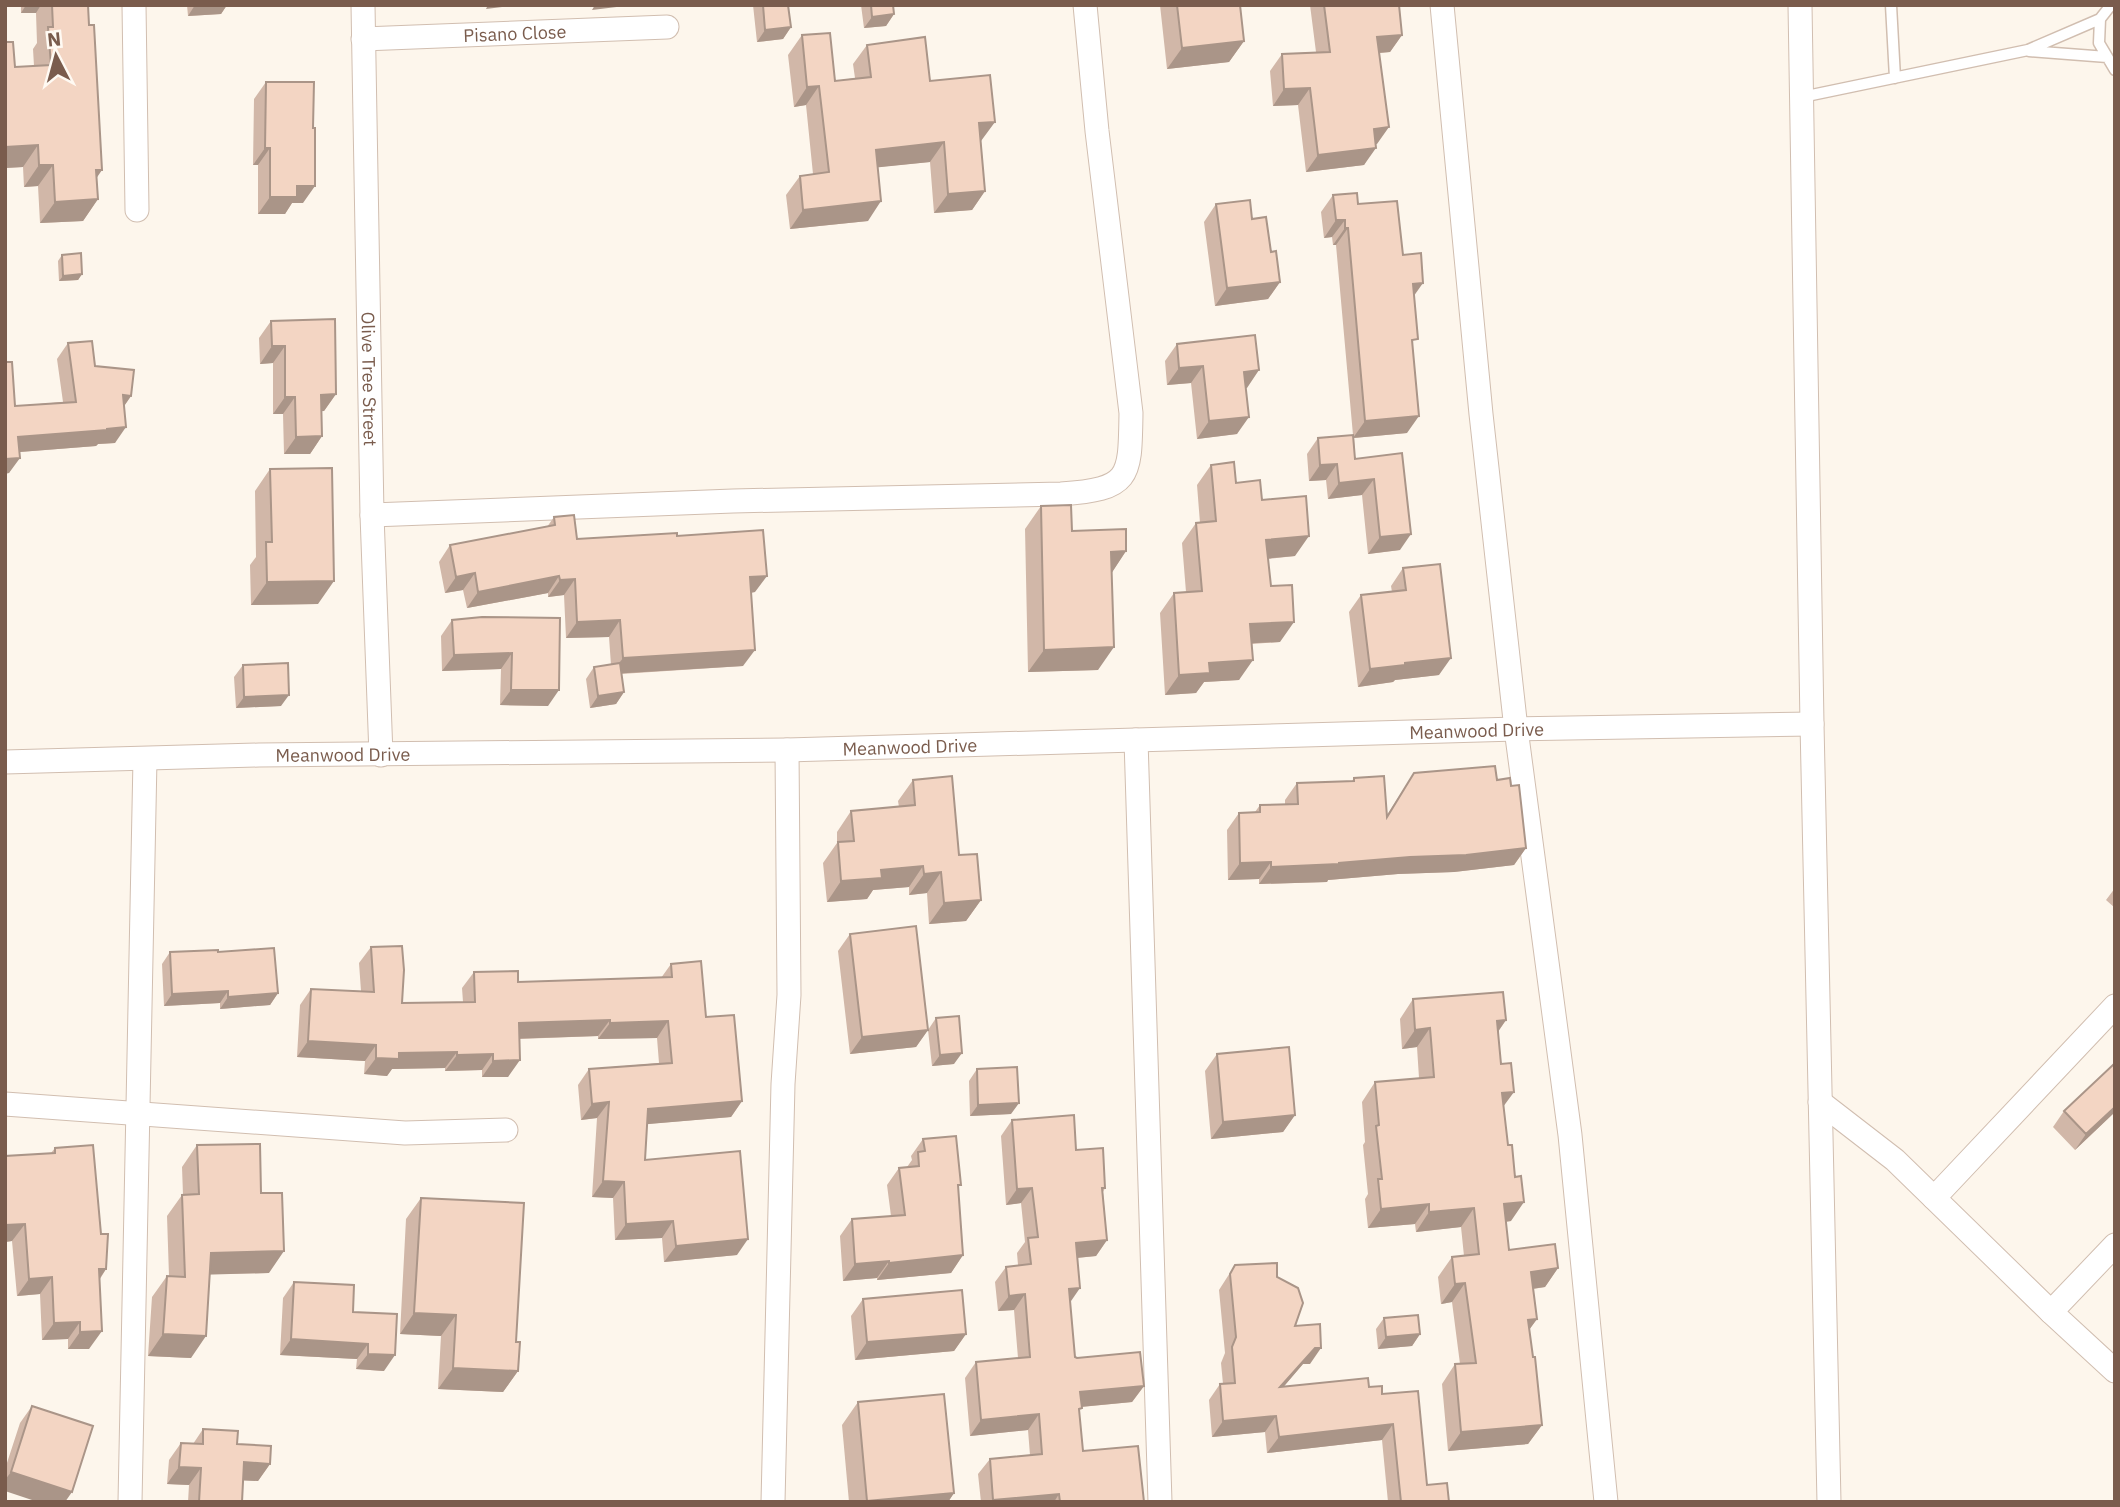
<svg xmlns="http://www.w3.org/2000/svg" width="2120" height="1507" viewBox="0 0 2120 1507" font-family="'IBM Plex Sans',sans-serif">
<rect width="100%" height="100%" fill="#fdf6ec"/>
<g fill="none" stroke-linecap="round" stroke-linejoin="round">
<!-- service casing -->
<g stroke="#d1beb0" stroke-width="13">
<path id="service" d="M1891,5L1895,78
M2111,5L2100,19L2099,43L2115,70
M2029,51L2107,57
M1802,97L2028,50L2100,19"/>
</g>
<!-- minor casing -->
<g stroke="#d1beb0" stroke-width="25">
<g id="minor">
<path d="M134,5L137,210"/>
<path id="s1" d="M363,5L372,515L381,755"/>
<path d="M1442,5L1481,414L1516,729L1570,1135L1606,1502"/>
<path d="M1800,5L1812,724L1829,1502"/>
<path id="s2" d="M363,39L667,27"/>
<path d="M372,515L733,501L1061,494C1131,489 1130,478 1131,413L1097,131L1085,5"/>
<path d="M1136,740L1160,1502"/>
<path id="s3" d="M5,762L259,755L787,750L1516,729L1812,724"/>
<path d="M1820,1102L1895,1160L2051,1312L2115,1371"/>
<path d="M5,1104L405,1133L506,1130"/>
<path d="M1934,1198L2115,1006"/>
<path d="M2051,1312L2115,1245"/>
<path d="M130,1502L145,759"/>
<path d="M773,1502L783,1084L789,995L787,750"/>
</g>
</g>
<!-- service -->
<use href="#service" stroke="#fff" stroke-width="10"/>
<!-- minor -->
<use href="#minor" stroke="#fff" stroke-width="23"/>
</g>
<!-- wall -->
<path fill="#d1b7a8" d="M21,5H88L98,199L83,221L40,223L38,186L24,187L23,167L5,168V42L15,67L34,66L33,49L37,43L36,13H21Z
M187,5H227L221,14L188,16Z
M753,5H788L791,27L783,39L757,42Z
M861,5H893L894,14L886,26L864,28Z
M1160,5H1240L1244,41L1229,62L1167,69Z
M1310,5H1399L1402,35L1390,52L1379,53L1377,144H1376L1364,165L1306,172L1298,105L1273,106L1270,71L1282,54L1316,52Z
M802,35L835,81L855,78L853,64L867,45L930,81L981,141L985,191L972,210L934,213L930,162L878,167L868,221L790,229L786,195L800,176L813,174L806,105L794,107L788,55Z
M266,82L303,203H292L285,214H258V165H253L254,99Z
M1333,195L1358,204L1403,255L1414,296L1413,347L1407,433L1354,438L1355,459L1402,453L1400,550L1368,554L1362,495L1328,499L1326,480L1309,481L1307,454L1318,438L1353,435L1336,245H1333L1332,237L1324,238L1321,212Z
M1216,204L1252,219L1271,252L1280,282L1268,299L1215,306L1204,222Z
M62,255L82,274L78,280L59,281L58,261Z
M271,321L336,394L324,411H322V436L310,454H284L283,414H273V363L260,364L259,338Z
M68,343L131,396L124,406L115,443L98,444L96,446L19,452L9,473L15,406L63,402L57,359Z
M1177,344L1247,388H1246L1237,434L1197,439L1191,383L1167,385L1165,361Z
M1211,465L1262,500L1295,556L1268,559L1271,586L1280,642L1252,644L1239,680L1204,682L1196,693L1165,695L1160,613L1174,593L1186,592L1182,543L1196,523H1200L1197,485Z
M270,469L318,604L251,605L250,565L256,557L255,491Z
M1041,506L1072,531L1126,551L1112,572L1098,670L1028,672L1025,529Z
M554,517L577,539L677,536L755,592L751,593L743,666L621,674L624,692L616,704L590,708L586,679L594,667L611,665L609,637L566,638L564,595L548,597V593L467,608L463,590L445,593L439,562L450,545L547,527Z
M1403,568L1439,675L1395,680L1393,682L1358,687L1349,612L1361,595L1392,592L1391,586Z
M560,618L548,706L500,705L501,669L442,671L441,636L452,620Z
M243,665L281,706L236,708L234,677Z
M1414,773L1497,780L1511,786L1526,848L1514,865L1454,872L1398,874L1328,880L1327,882L1259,884V879L1228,880L1227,830L1239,813L1255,812L1260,805L1285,804V800L1297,783L1352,781L1354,778L1387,815Z
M913,780L959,855L981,900L966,921L929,924L927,893L909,895V887L873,890L867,899L827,902L823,863L837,843V832L851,811L899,807L898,801Z
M2115,888V908L2106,900Z
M850,934L928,1030L916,1047L850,1054L838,951Z
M371,947L402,1003L463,1002L462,988L474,972L518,982L661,978L671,964L706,1017L742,1101L731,1117L647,1124L645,1160L737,1255L664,1262L662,1238L615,1240L613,1198L592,1197L597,1118L581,1120L578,1085L589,1069L659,1063L657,1038L598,1039V1036L519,1039L508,1077H482V1070L445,1071V1068L392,1069L387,1076L364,1074L365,1061L297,1057L300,1005L311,989L361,991L359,963Z
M170,952H218L278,993L270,1005L220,1009V1003L164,1006L162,964Z
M1413,999L1506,1020L1498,1032L1511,1221L1506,1222L1509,1250L1558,1268L1545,1287L1533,1289L1537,1319L1529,1330L1542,1425L1528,1444L1448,1451L1442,1384L1455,1364H1460L1452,1302L1441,1304L1438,1277L1452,1257L1464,1256L1461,1227L1416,1232L1415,1224L1368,1228L1365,1199L1368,1194L1363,1145L1365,1142L1362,1102L1375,1082L1419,1078L1417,1047L1402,1049L1400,1019Z
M936,1018L954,1064L932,1066L928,1030Z
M1217,1054L1295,1115L1283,1132L1211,1139L1205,1071Z
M2115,1063V1112L2075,1150L2053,1127L2064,1111Z
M977,1069L1011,1114L970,1116L969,1081Z
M1012,1120L1076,1150L1105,1188L1103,1192L1107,1240L1096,1256L1077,1258L1070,1303L1075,1357L1144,1386L1132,1402L1081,1407L1079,1412L1083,1451L1144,1502H981L978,1474L990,1459L1030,1455L1028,1430L970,1436L965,1378L976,1362L1018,1358L1014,1310L998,1311L995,1282L1006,1267L1018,1265L1017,1253L1025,1242L1021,1203L1006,1205L1001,1136Z
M923,1139L958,1189L963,1255L951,1273L877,1280V1278L843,1281L840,1236L852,1219L891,1216L887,1185L899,1168L907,1167L912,1160L911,1156Z
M197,1145L261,1193L269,1273L209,1274L191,1358L148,1356L152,1297L167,1276H169L167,1216L182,1195H183L182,1167Z
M55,1148L101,1234L106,1269L100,1279L89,1349H68V1339L42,1340L40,1294L17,1296L12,1241L5,1242V1156L51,1153Z
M421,1198L516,1342L518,1371L503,1392L438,1389L441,1336L400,1334L406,1219Z
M1235,1265L1277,1277L1295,1326L1310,1364H1303L1283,1387H1369L1382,1394L1427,1485L1449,1502H1388L1382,1440L1267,1453L1265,1432L1212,1437L1209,1400L1220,1384H1223L1221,1363L1225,1353L1219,1290Z
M294,1282L353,1312L384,1371L356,1369L357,1359L280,1355L283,1298Z
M863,1299L966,1334L954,1351L855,1360L851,1316Z
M1384,1318L1420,1334L1412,1346L1378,1349L1376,1329Z
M858,1402L954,1493L948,1502H849L842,1425Z
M32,1406L5,1491V1469L20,1423Z
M203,1429L237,1444L270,1464L258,1481L243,1480L242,1502H188L189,1485L167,1484L169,1460L181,1443L193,1444Z"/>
<!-- shaded-wall -->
<path fill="#aa9588" d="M26,5H41L36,13H21Z
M195,5H227L221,14L188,16Z
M391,5H411L410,6L389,7Z
M488,5H517L486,9Z
M595,5H633L592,10Z
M894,14L886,26L864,28L872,17Z
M791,27L783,39L757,42L765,30Z
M1402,35L1390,52L1365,54L1377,37Z
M1244,41L1229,62L1167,69L1182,48Z
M819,86L806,105L794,107L807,87Z
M1310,88L1298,105L1273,106L1284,89Z
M995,122L981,141L979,123Z
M1389,127L1377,144L1362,146L1374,129Z
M944,142L930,162L862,169L876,150Z
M38,145L23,167L5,168V147Z
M265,148H270L258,165H253Z
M1376,148L1364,165L1306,172L1318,155Z
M39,165H53L38,186L24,187Z
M96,170H102L87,192Z
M297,186H315L303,203H292L285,214H258L270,197Z
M985,191L972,210L934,213L948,194Z
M98,199L83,221L40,223L55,202Z
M881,201L868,221L790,229L803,210Z
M1336,220H1345L1332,237L1324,238Z
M1345,228H1348L1336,245H1333Z
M82,274L78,280L59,281L63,276Z
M1280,282L1268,299L1215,306L1227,288Z
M1423,283L1411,300L1413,284Z
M272,346H285L273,363L260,364Z
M1203,366L1191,383L1167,385L1179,368Z
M1259,370L1247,388L1232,389L1244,372Z
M336,394L324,411L309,412L321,395Z
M123,395L131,396L120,412Z
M285,397H295L283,414H273Z
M1419,416L1407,433L1353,438L1365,421Z
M1249,417L1237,434L1197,439L1209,421Z
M126,427L115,443L98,444L96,446L7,453L18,437Z
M322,436L310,454H284L296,437Z
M20,458L9,473L5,474V459Z
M1337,464L1326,480L1309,481L1320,465Z
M1374,479L1362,495L1328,499L1339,483Z
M1411,534L1400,550L1368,554L1380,537Z
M1309,536L1295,556L1252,560L1266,540Z
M1126,551L1111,574V552Z
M475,573L463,590L445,593L456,577Z
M559,576L548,593L467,608L478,592Z
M767,576L755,592L739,594L750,577Z
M575,579L564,595L548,597L560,580Z
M334,581L318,604L251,605L267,582Z
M620,620L609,637L566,638L577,622Z
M1294,622L1280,642L1236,644L1250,624Z
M1114,647L1098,670L1028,672L1044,650Z
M755,650L743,666L611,674L623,658Z
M512,653L501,669L442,671L454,655Z
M1451,658L1439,675L1395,680L1393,682L1358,687L1370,669L1405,663Z
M1253,660L1239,680L1204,682L1196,693L1165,695L1179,675L1209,663Z
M511,690H559L548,706L500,705Z
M624,692L616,704L590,708L598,696Z
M289,695L281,706L236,708L244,697Z
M1526,848L1514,865L1454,872L1398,874L1328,880L1327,882L1259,884L1271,867L1339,863Z
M1271,862L1259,879L1228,880L1240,863Z
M923,866L909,887L873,890L867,899L827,902L841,881L881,870Z
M941,872L927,893L909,895L924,874Z
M981,900L966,921L929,924L944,903Z
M228,991L220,1003L164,1006L172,994Z
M278,993L270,1005L220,1009L228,997Z
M610,1020L598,1036L508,1039L519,1023Z
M1506,1020L1492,1040L1497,1021Z
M668,1021L657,1038L598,1039L610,1023Z
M1430,1028L1417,1047L1402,1049L1415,1030Z
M928,1030L916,1047L850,1054L862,1037Z
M308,1041L376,1045L365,1061L297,1057Z
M457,1052L445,1068L392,1069L387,1076L364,1074L376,1058L399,1053Z
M962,1053L954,1064L932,1066L940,1055Z
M493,1054L482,1070L445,1071L457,1055Z
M520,1060L508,1077H482L493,1061Z
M1514,1092L1500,1111L1502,1093Z
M742,1101L731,1117L637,1125L648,1109Z
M609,1102L597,1118L581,1120L592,1104Z
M1019,1103L1011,1114L970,1116L978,1105Z
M2115,1107V1112L2075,1150L2086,1134Z
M1295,1115L1283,1132L1211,1139L1223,1122Z
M603,1181L624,1182L613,1198L592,1197Z
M1032,1188L1021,1203L1006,1205L1017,1189Z
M1524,1202L1511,1221L1491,1223L1504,1204Z
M1429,1204L1415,1224L1368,1228L1381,1209Z
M1474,1208L1461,1227L1416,1232L1429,1212Z
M673,1221L662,1238L615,1240L626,1224Z
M25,1224L12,1241L5,1242V1225Z
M748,1239L737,1255L664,1262L676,1246Z
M1107,1240L1096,1256L1065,1259L1076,1243Z
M284,1251L269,1273L196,1275L211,1253Z
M963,1255L951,1273L877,1280L889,1263Z
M889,1261L877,1278L843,1281L855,1264Z
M1558,1268L1545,1287L1518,1291L1531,1272Z
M99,1269H106L94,1287Z
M52,1277L40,1294L17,1296L29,1279Z
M1465,1283L1452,1302L1441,1304L1455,1284Z
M1080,1288L1069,1304V1289Z
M1025,1294L1014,1310L998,1311L1009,1296Z
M414,1313L456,1315L441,1336L400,1334Z
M1537,1319L1523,1338L1528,1320Z
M80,1322L68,1339L42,1340L54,1323Z
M102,1331L89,1349H68L80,1332Z
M163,1334L206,1336L191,1358L148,1356Z
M966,1334L954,1351L855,1360L867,1342Z
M1420,1334L1412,1346L1378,1349L1386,1337Z
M291,1339L368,1344L357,1359L280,1355Z
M1315,1348H1321L1310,1364H1303L1269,1404L1280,1387Z
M368,1354L395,1355L384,1371L356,1369Z
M453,1368L518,1371L503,1392L438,1389Z
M1144,1386L1132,1402L1069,1408L1080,1392Z
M1039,1414L1028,1430L970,1436L981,1420Z
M1276,1416L1265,1432L1212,1437L1223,1421Z
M1393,1424L1382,1440L1267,1453L1279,1437Z
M1542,1425L1528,1444L1448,1451L1461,1432Z
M244,1462L270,1464L258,1481L232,1480Z
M179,1467L201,1468L189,1485L167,1484Z
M11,1472L72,1492L65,1502H38L5,1491V1480Z
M954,1493L948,1502H867V1501Z
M1059,1494L1054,1502H992L993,1500Z"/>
<!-- building -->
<path fill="#f3d5c3" stroke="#aa9588" stroke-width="2" d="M52,5H88L89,25H94L102,170H96L98,199L55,202L53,165H39L38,145L5,147V42H13L15,67L51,65L48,27H53Z
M763,5H788L791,27L765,30Z
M871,5H893L894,14L872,17Z
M1177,5H1240L1244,41L1182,48Z
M1324,5H1399L1402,35L1377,37L1389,127L1374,129L1376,148L1318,155L1310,88L1284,89L1282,54L1330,52Z
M830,33L835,81L871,77L867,45L925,37L930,81L990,75L995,122L979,123L985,191L948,194L944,142L876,150L881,201L803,210L800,176L829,172L819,86L807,87L802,35Z
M266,82H314L313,128H315V186H297V197H270V148H265Z
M1357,193L1358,204L1397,201L1403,255L1421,253L1423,283L1413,284L1418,339L1412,340L1419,416L1365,421L1348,228H1345V220H1336L1333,195Z
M1250,200L1252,219L1266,217L1271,252L1276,251L1280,282L1227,288L1216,204Z
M81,253L82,274L63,276L62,255Z
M335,319L336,394L321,395L322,436L296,437L295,397H285V346H272L271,321Z
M1255,335L1259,370L1244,372L1249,417L1209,421L1203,366L1179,368L1177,344Z
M92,341L95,366L134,370L131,396L123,395L126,427L107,429V430L18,437L20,458L5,459V362H12L15,406L76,402L68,343Z
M1353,435L1355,459L1402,453L1411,534L1380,537L1374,479L1339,483L1337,464L1320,465L1318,438Z
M1234,462L1236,483L1260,480L1262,500L1306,496L1309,536L1266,540L1271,586L1292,585L1294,622L1250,624L1253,660L1209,663L1210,673L1179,675L1174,593L1202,591L1196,523L1216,521L1211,465Z
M332,468L334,581L267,582L266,542H272L270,469Z
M1071,505L1072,531L1126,529V551L1111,552L1114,647L1044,650L1041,506Z
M574,515L577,539L677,533V536L763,530L767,576L750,577L755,650L623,658L620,620L577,622L575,579L560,580L559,576L478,592L475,573L456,577L450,545L555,525L554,517Z
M1440,564L1451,658L1405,663V665L1370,669L1361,595L1406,590L1403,568Z
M482,617L560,618L559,690H511L512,653L454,655L452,620Z
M288,663L289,695L244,697L243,665Z
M620,663L624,692L598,696L594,667Z
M1495,766L1497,780L1510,778L1511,786L1519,785L1526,848L1466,855L1410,857L1339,863V864L1271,867V862L1240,863L1239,813L1260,812V805L1298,804L1297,783L1354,781V778L1384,776L1387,817L1414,773Z
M952,776L959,855L977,854L981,900L944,903L941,872L924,874L923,866L881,870L882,878L841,881L838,842L854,841L851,811L915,805L913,780Z
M916,926L928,1030L862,1037L850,934Z
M402,946L404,970L402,1003L475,1002L474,972L518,971V982L672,977L671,964L701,961L706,1017L734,1015L742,1101L648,1109L645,1160L740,1151L748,1239L676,1246L673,1221L626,1224L624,1182L603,1181L609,1102L592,1104L589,1069L672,1063L668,1021L610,1023V1020L519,1023L520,1060L493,1061V1054L457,1055V1052L399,1053V1059L376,1058V1045L308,1041L311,989L374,992L371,947Z
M274,948L278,993L228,997V991L172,994L170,952L218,950V952Z
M1503,992L1506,1020L1497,1021L1501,1064L1511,1063L1514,1092L1502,1093L1508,1145H1512L1515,1177L1521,1176L1524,1202L1504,1204L1509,1250L1555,1244L1558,1268L1531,1272L1537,1319L1528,1320L1533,1357H1535L1542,1425L1461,1432L1455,1364L1476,1363L1465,1283L1455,1284L1452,1257L1479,1254L1474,1208L1429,1212V1204L1381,1209L1378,1179H1382L1376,1126L1379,1125L1375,1082L1434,1077L1430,1028L1415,1030L1413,999Z
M959,1016L962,1053L940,1055L936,1018Z
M1289,1047L1295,1115L1223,1122L1217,1054Z
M2115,1063V1107L2086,1134L2064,1111Z
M1017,1067L1019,1103L978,1105L977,1069Z
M1074,1115L1076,1150L1103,1148L1105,1188H1102L1107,1240L1076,1243L1080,1288L1069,1289L1075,1357L1077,1358L1140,1352L1144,1386L1080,1392L1082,1408L1079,1409L1083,1451L1138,1446L1144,1502H1060L1059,1494L993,1500L990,1459L1042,1454L1039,1414L981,1420L976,1362L1030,1357L1025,1294L1009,1296L1006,1267L1031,1264L1028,1238L1038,1237L1032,1188L1017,1189L1012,1120Z
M956,1136L961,1185H958L963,1255L889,1263V1261L855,1264L852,1219L905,1215L899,1168L919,1166L918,1152L925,1151L923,1139Z
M260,1144L261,1193H282L284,1251L211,1253L206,1336L163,1334L167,1276L185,1277L182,1195L199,1194L197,1145Z
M93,1145L101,1234H108L106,1269H99L102,1331L80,1332V1322L54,1323L52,1277L29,1279L25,1224L5,1225V1156L55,1153V1148Z
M421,1198L524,1203L516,1342H520L518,1371L453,1368L456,1315L414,1313Z
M1277,1263V1277L1298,1288L1303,1303L1295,1326L1320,1324L1321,1348H1315L1280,1387L1368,1378L1369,1387L1382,1386V1394L1418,1391L1427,1485L1447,1483L1449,1502H1401L1393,1424L1279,1437L1276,1416L1223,1421L1220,1384L1235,1383L1232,1347L1236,1337L1230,1274L1235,1265Z
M294,1282L354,1285L353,1312L397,1314L395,1355L368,1354V1344L291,1339Z
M962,1290L966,1334L867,1342L863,1299Z
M1418,1315L1420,1334L1386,1337L1384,1318Z
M944,1394L954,1493L867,1501L858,1402Z
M32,1406L93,1426L72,1492L11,1472Z
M203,1429L238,1431L237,1444L271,1446L270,1464L244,1462L242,1502H199L201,1468L179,1467L181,1443L203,1444Z"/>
<g text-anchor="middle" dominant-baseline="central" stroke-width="5" stroke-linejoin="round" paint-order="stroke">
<!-- street labels -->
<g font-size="18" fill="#7a5c4d" stroke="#fffaf3">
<text stroke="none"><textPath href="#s2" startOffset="152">Pisano Close</textPath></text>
<text stroke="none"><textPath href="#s1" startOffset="374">Olive Tree Street</textPath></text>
<text stroke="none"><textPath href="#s3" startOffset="1472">Meanwood Drive</textPath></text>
<text stroke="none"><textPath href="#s3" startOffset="905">Meanwood Drive</textPath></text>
<text stroke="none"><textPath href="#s3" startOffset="338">Meanwood Drive</textPath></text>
</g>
</g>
<!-- border -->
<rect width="2120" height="1507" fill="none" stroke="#7a5c4d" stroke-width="14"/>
<!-- north arrow -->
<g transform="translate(56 56) rotate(354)" stroke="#fffaf3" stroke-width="5" paint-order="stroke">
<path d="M0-5L12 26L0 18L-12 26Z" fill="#7a5c4d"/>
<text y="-10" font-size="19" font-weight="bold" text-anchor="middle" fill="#7a5c4d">N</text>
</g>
</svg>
